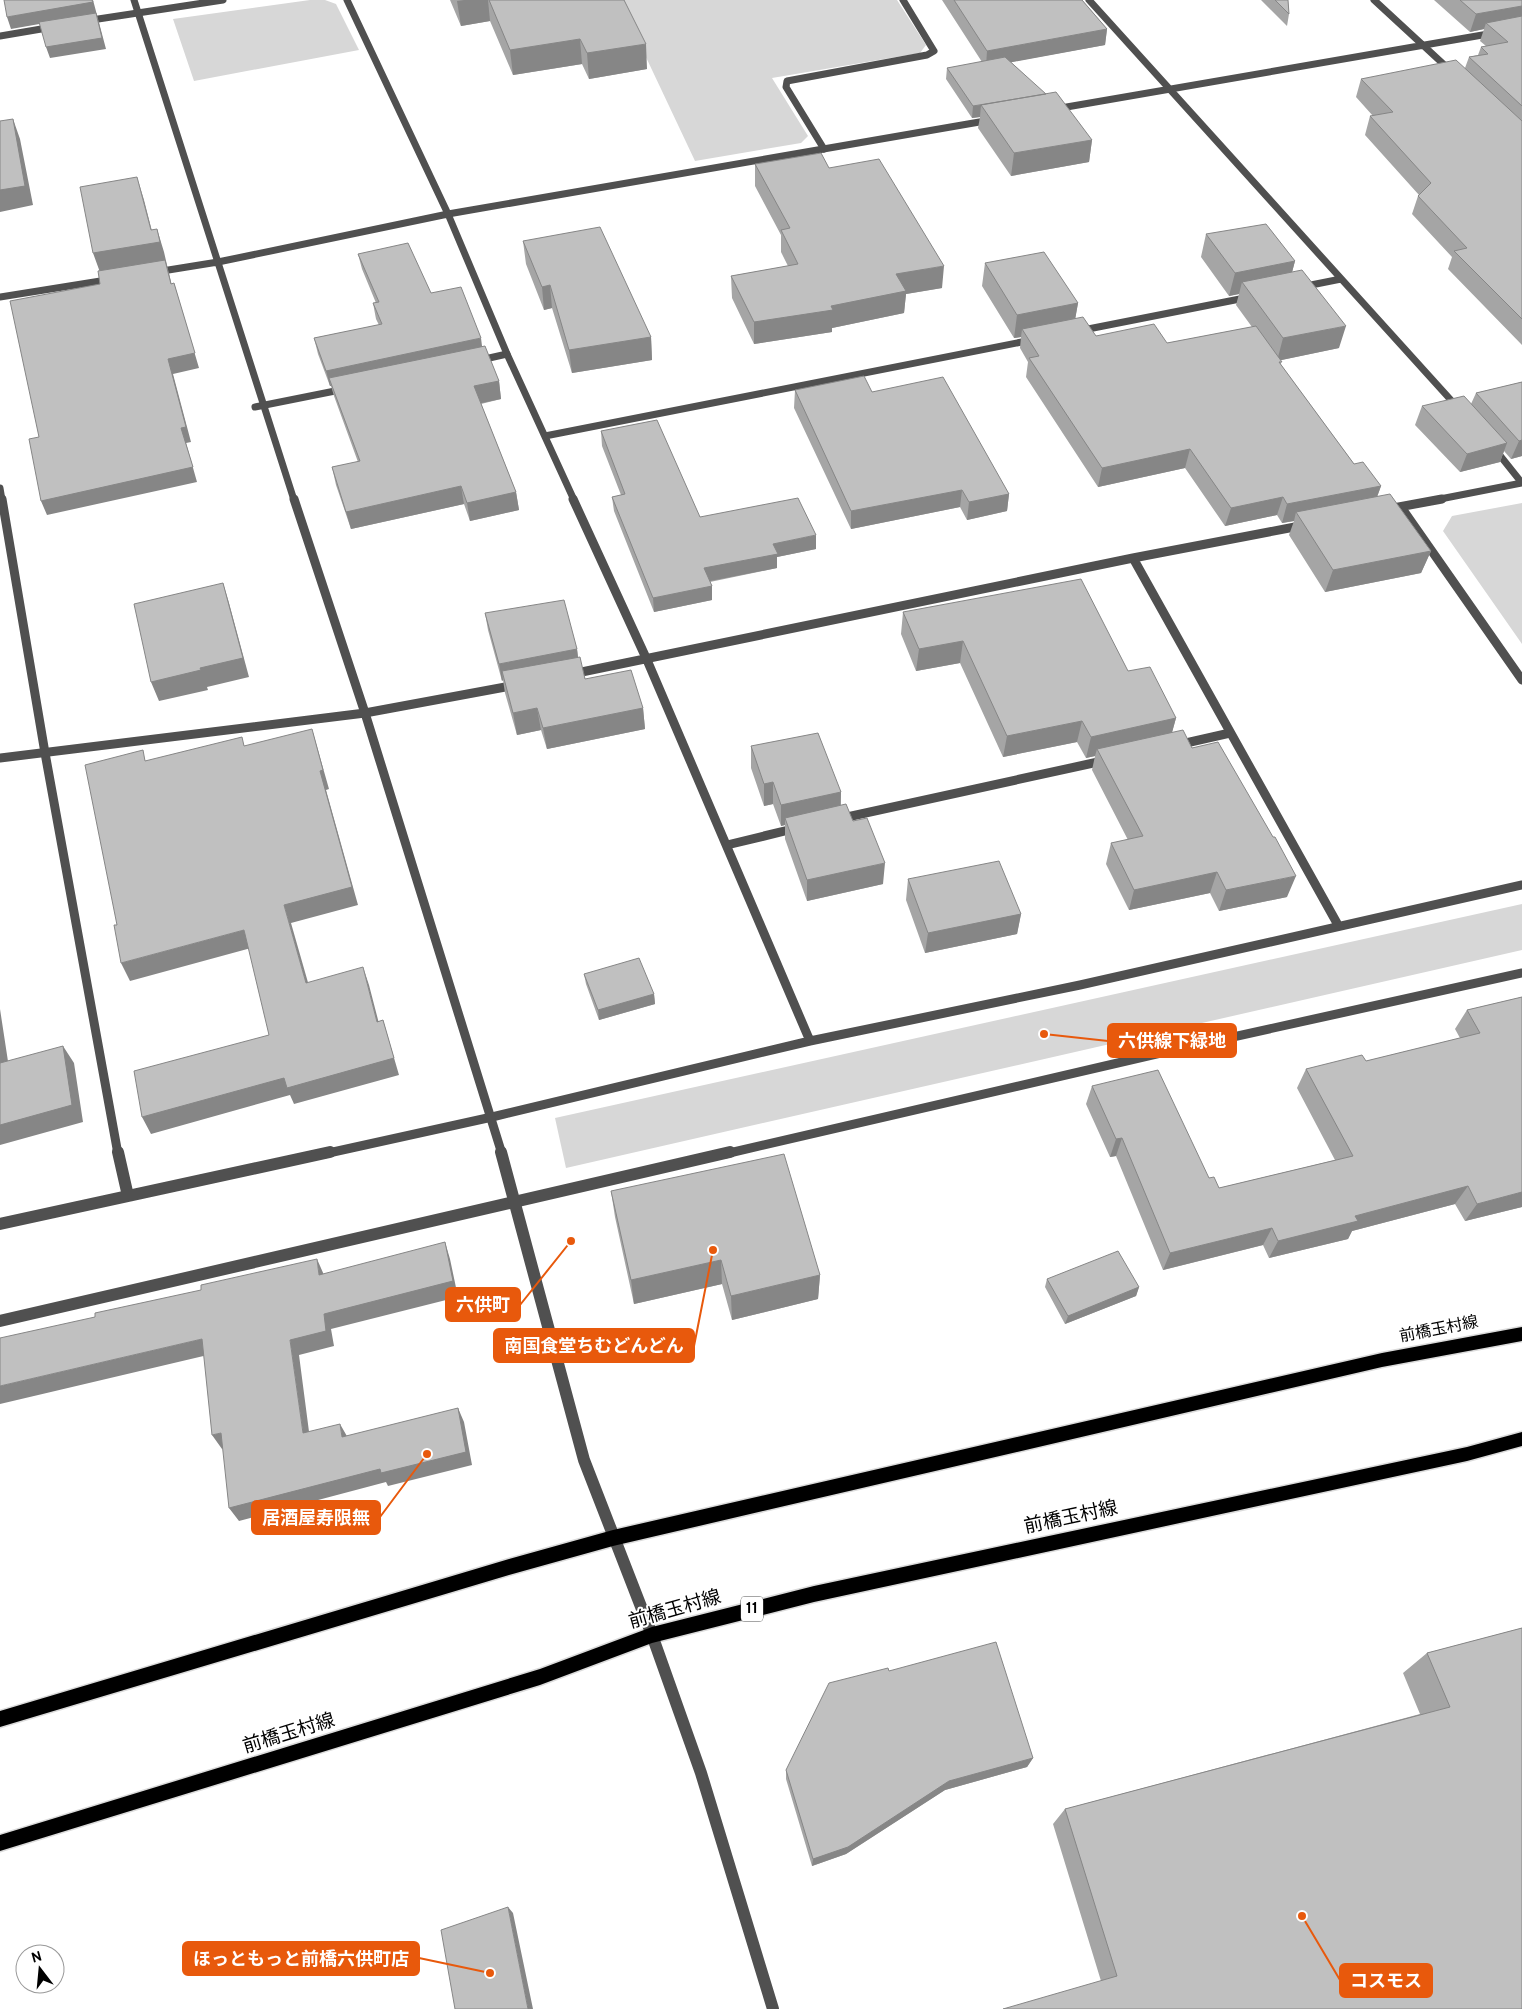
<svg xmlns="http://www.w3.org/2000/svg" width="1522" height="2009" viewBox="0 0 1522 2009" font-family="Overpass,'Noto Sans JP',sans-serif">
<rect width="100%" height="100%" fill="#fff"/>
<!-- green -->
<path fill="#d7d7d7" d="M310,0H325L336,4L359,50L194,81L173,19Z
M619,0H897L926,45L920,53L772,78L808,136L801,143L695,161Z
M1522,503V644L1443,531L1452,516Z
M1522,904V950L566,1168L555,1118Z"/>
<g fill="none" stroke-linecap="round" stroke-linejoin="round">
<!-- primary casing -->
<g stroke="#dbdbdb" stroke-width="3">
<path id="primary" d="M1522,1327V1341L1382,1367L613,1546L509,1575L0,1727V1711L509,1559L613,1530L1382,1353Z
M1522,1432V1446L1467,1461L814,1602L652,1643L540,1685L0,1851V1835L540,1669L652,1627L814,1586L1467,1447Z"/>
</g>
<!-- service-far1 -->
<path stroke="#505050" stroke-width="7" d="M824,149L786,87L787,81L927,55L934,51L903,0
M476,361L507,354
M255,407L345,389"/>
<!-- service -->
<path stroke="#505050" stroke-width="9" d="M1177,745L1230,733
M838,819L1107,760
M727,845L797,828"/>
<!-- minor-far2 -->
<path stroke="#505050" stroke-width="7" d="M347,0L448,214L507,354L574,500
M1089,0L1459,409
M1374,0L1452,72
M85,21L223,0
M0,36L53,27
M1055,109L1494,33
M218,262L448,214L991,120
M1301,287L1341,279
M1078,331L1250,297
M545,436L1032,340
M1494,448L1522,483
M0,488L2,500
M1435,500L1522,483"/>
<!-- minor-far1 -->
<path stroke="#505050" stroke-width="9" d="M2,499L45,753L118,1154
M573,499L647,660L810,1041
M1401,507L1522,680
M1388,509L1442,499
M1133,558L1338,925
M572,674L1133,558L1305,525
M365,713L516,685
M324,1154L492,1117L810,1041L1080,985L1522,885
M725,1154L1165,1052L1522,973"/>
<!-- minor -->
<path stroke="#505050" stroke-width="12" d="M118,1152L128,1196
M0,1224L330,1152
M0,1321L730,1152"/>
<!-- tertiary-far2 -->
<path stroke="#505050" stroke-width="7" d="M134,0L294,500
M156,272L218,262
M0,297L113,279"/>
<!-- tertiary-far1 -->
<path stroke="#505050" stroke-width="9" d="M294,499L365,713L502,1154
M0,758L365,713"/>
<!-- tertiary -->
<path stroke="#505050" stroke-width="12" d="M501,1152L584,1460L652,1635L701,1773L773,2009"/>
<!-- primary -->
<use href="#primary" fill="#000" fill-rule="evenodd"/>
</g>
<!-- wall -->
<path fill="#a5a5a5" d="M450,0H624L647,69L589,79L582,64L513,75L490,21L461,26Z
M942,0H1082L1107,29L1105,45L1011,62L1092,140L1089,162L1011,176L978,128L980,117L972,118L946,79L947,68L982,62Z
M1261,0H1288L1289,14L1287,26Z
M1434,0H1522V345L1448,269L1452,257L1412,214L1418,196L1419,195L1365,135L1370,116H1373L1356,97L1361,79L1465,68L1469,57L1478,55L1481,47L1486,46L1480,41L1484,29L1470,32Z
M755,164L829,168L942,288L906,294L904,313L832,328V332L754,344L732,298L731,276L788,266L781,252V235L755,186Z
M1206,234L1295,261L1292,272L1339,348L1281,360V365L1354,464L1381,486L1377,497L1431,551L1421,573L1325,592L1289,535L1294,521L1282,523L1277,515L1225,526L1185,468L1098,487L1026,377L1028,362L1020,348L1021,337L1014,338L982,286L985,263L1078,303L1075,319L1096,336L1167,343L1252,327L1236,305L1239,294L1229,296L1201,257Z
M523,241L651,337L652,360L572,373L552,308L544,310L526,264Z
M358,254L431,293L482,346L499,381L501,399L481,404L516,492L519,510L470,521L464,504L351,529L336,485L332,467L358,462L334,396L331,386H330L318,354L314,338L379,325L376,319L373,303H376L362,269Z
M1522,382V456L1511,459L1504,451L1500,462L1460,472L1415,425L1422,406L1471,404L1476,393Z
M795,390L872,392L1009,494L1007,511L967,520L960,507L851,529L794,408Z
M601,431L700,517L816,549L777,557V568L710,582L712,586V600L654,612L614,511L612,497L621,495L602,446Z
M903,612L1128,671L1176,718L1172,732L1192,748L1287,897L1219,911L1210,893L1129,910L1106,864L1111,843L1128,840L1092,770L1095,756L1086,758L1077,742L1003,757L960,663L916,671L901,634Z
M485,613L577,649L578,657L585,679L643,708L645,729L547,749L541,730L517,735L505,693L503,680L502,681L488,630Z
M751,746L841,792V806L853,821L883,884L807,901L785,839V825L781,826L773,804L764,806L751,768Z
M908,879L1021,914L1017,934L925,953L906,900Z
M584,974L654,994L655,1004L599,1020L586,984Z
M1522,997V1207L1465,1221L1455,1204L1352,1231L1348,1239L1269,1258L1263,1245L1163,1270L1116,1156L1110,1157L1086,1104L1092,1086L1209,1178L1219,1188L1335,1160L1297,1088L1306,1069L1366,1061L1460,1038L1455,1029L1467,1010Z
M611,1191L820,1275L818,1299L732,1320L722,1284L634,1304L615,1217Z
M1047,1279L1139,1287L1136,1296L1065,1324L1045,1287Z
M1522,1628V2009L1101,1981L1053,1824L1065,1809L1420,1714L1403,1673L1427,1653Z
M889,1671L1033,1758L1027,1767L945,1790L846,1854L812,1866L786,1779V1770Z"/>
<!-- shaded-wall -->
<path fill="#868686" d="M93,0L106,49L50,58L46,47L96,14L11,29L7,17Z
M464,0H488L490,21L461,26L457,1Z
M1522,6V20L1486,23L1484,29L1470,32L1476,14Z
M1107,29L1105,45L986,67L987,51Z
M580,39L582,64L513,75L510,50Z
M646,44L647,69L589,79L587,53Z
M981,105L980,117L972,118L973,106Z
M13,119L20,139L33,205L0,212V190Z
M1092,140L1089,162L1011,176L1014,153Z
M137,177L144,200L155,243L157,229L164,252L167,265L175,299L101,275L93,253L151,230Z
M1295,261L1289,284L1242,282L1239,294L1229,296L1235,273Z
M944,266L942,288L906,294L904,313L832,328V332L754,344V322L831,306L896,274Z
M174,283L199,368L173,374L191,442L186,443L197,482L47,515L41,501L168,359Z
M550,285L552,308L544,310L542,287Z
M1078,303L1074,326L1022,329L1021,337L1014,338L1017,315Z
M1346,326L1339,348L1277,361L1283,338Z
M651,337L652,360L572,373L569,350Z
M481,338L483,354L329,378L331,386H330L326,371Z
M499,381L501,399L477,404L474,386Z
M1522,440V456L1511,459L1519,441Z
M1507,443L1500,462L1460,472L1467,454Z
M1190,449L1185,468L1098,487L1102,468Z
M461,486L464,504L351,529L346,512Z
M1381,486L1374,505L1296,512L1294,521L1282,523L1287,504Z
M962,490L960,507L851,529V511Z
M516,492L519,510L470,521L467,503Z
M1009,494L1007,511L967,520L969,502Z
M1283,497L1277,515L1225,526L1231,508Z
M816,535V549L777,557V568L705,582L704,568L773,544Z
M1431,551L1421,573L1325,592L1333,570Z
M223,583L229,603L249,677L207,687L208,690L159,701L151,682L200,668Z
M712,586V600L654,612L653,598Z
M963,641L960,663L916,671L919,649Z
M577,649L579,666L502,671L503,680L502,681L499,664Z
M537,708L541,730L517,735L513,713Z
M643,708L645,729L547,749L543,728Z
M1176,718L1170,740L1097,749L1095,756L1086,758L1091,737Z
M1082,721L1077,742L1003,757L1007,736Z
M312,729L329,789L326,790L358,905L291,923L313,1000L306,983L284,905L320,771Z
M773,782V804L764,806V784Z
M841,792L840,813L785,818V825L781,826V805Z
M885,863L883,884L807,901V880Z
M1217,872L1210,893L1129,910L1134,890Z
M1296,876L1287,897L1219,911L1226,890Z
M1021,914L1017,934L925,953L928,933Z
M244,930L251,948L130,981L121,963Z
M363,967L369,985L383,1039L377,1022Z
M654,994L655,1004L599,1020L598,1010Z
M0,1009L11,1081L0,1065Z
M383,1020L399,1075L294,1104L290,1095L151,1134L142,1117Z
M63,1046L74,1063L83,1122L0,1145V1125Z
M1122,1138L1116,1156L1110,1157L1116,1139Z
M1468,1186L1455,1204L1352,1231L1348,1239L1269,1258L1278,1241L1355,1216Z
M1522,1192V1207L1465,1221L1477,1204Z
M1272,1228L1263,1245L1163,1270L1170,1253Z
M445,1242L450,1259L458,1297L331,1329L334,1346L299,1355L311,1447L303,1433L290,1340L324,1314Z
M317,1259L324,1275H319Z
M721,1260L722,1284L634,1304L631,1280Z
M820,1275L818,1299L732,1320L731,1296Z
M1139,1287L1136,1296L1065,1324L1068,1316Z
M202,1339L212,1354L0,1404V1386Z
M458,1408L464,1422L472,1465L388,1486L386,1482L239,1521L229,1508Z
M340,1424L348,1438L342,1437Z
M221,1433L231,1446L222,1449L212,1435Z
M1033,1758L1027,1767L945,1790L846,1854L812,1866L813,1859L949,1781Z
M508,1907L513,1913L533,2009H528Z"/>
<!-- building -->
<path fill="#c0c0c0" stroke="#868686" d="M4,0H92L93,2L7,17Z
M489,0H624L646,44L587,53L580,39L510,50Z
M954,0H1082L1107,29L987,51Z
M1275,0H1288L1289,14Z
M1460,0H1522V6L1476,14Z
M96,13L102,38L46,47L39,22Z
M1522,16V106L1469,57L1488,54L1481,47L1508,42L1486,23Z
M1005,57L1046,94L973,106L947,68Z
M1456,60L1522,121V319L1454,251L1467,248L1418,196L1431,183L1370,116L1393,112L1361,79Z
M1056,92L1092,140L1014,153L981,105Z
M13,119L25,186L0,190V121Z
M821,153L829,168L879,159L944,266L896,274L906,291L831,306L833,310L754,322L731,276L798,264L781,230L790,228L755,164Z
M137,177L151,230L157,229L160,242L93,253L80,187Z
M1266,224L1295,261L1235,273L1206,234Z
M600,227L651,337L569,350L550,285L542,287L523,241Z
M408,243L431,293L461,287L481,338L326,371L314,338L382,324L373,303L379,302L358,254Z
M1044,252L1078,303L1017,315L985,263Z
M165,260L171,284L174,283L195,353L168,359L186,427L181,428L193,467L41,501L29,439L39,437L10,301L100,284L98,271Z
M1302,270L1346,326L1283,338L1242,282Z
M1083,317L1096,336L1154,324L1167,343L1256,326L1282,362H1279L1354,464L1363,462L1381,486L1287,504L1283,497L1231,508L1190,449L1102,468L1029,358L1039,356L1022,329Z
M485,346L499,381L474,386L516,492L467,503L461,486L346,512L332,467L360,461L329,378Z
M864,376L872,392L943,377L1009,494L969,502L962,490L851,511L795,390Z
M1522,382V440L1519,441L1476,393Z
M1464,396L1507,443L1467,454L1422,406Z
M657,420L700,517L798,498L816,535L773,544L778,554L704,568L712,586L653,598L612,497L625,494L601,431Z
M1390,494L1431,551L1333,570L1296,512Z
M1081,579L1128,671L1150,667L1176,718L1091,737L1082,721L1007,736L963,641L919,649L903,612Z
M223,583L243,658L200,668L201,670L151,682L134,604Z
M564,600L577,649L499,664L485,613Z
M580,657L585,679L631,670L643,708L543,728L537,708L513,713L502,671Z
M312,729L323,770L320,771L352,887L284,905L306,983L363,967L377,1022L383,1020L394,1058L287,1088L284,1078L142,1117L134,1071L269,1035L244,930L121,963L114,925H117L85,765L143,750L145,761L242,737L244,746Z
M1183,730L1192,748L1218,742L1273,837H1275L1296,876L1226,890L1217,872L1134,890L1111,843L1143,836L1097,749Z
M818,733L841,792L781,805L773,782L764,784L751,746Z
M846,804L853,821L867,818L885,863L807,880L785,818Z
M999,861L1021,914L928,933L908,879Z
M639,958L654,994L598,1010L584,974Z
M1522,997V1192L1477,1204L1468,1186L1355,1216L1358,1221L1278,1241L1272,1228L1170,1253L1122,1138L1116,1139L1092,1086L1158,1070L1209,1178L1214,1177L1219,1188L1353,1156L1306,1069L1362,1055L1366,1061L1480,1033L1467,1010Z
M63,1046L72,1105L0,1125V1063Z
M784,1154L820,1275L731,1296L721,1260L631,1280L611,1191Z
M445,1242L453,1281L324,1314L326,1331L290,1340L303,1433L340,1424L342,1437L458,1408L466,1452L381,1473L380,1469L229,1508L221,1433L212,1435L202,1339L0,1386V1338L95,1317V1313L201,1290V1285L317,1259L319,1275Z
M1118,1251L1139,1287L1068,1316L1047,1279Z
M1522,1628V2009H1003L1117,1976L1065,1809L1450,1707L1427,1653Z
M996,1642L1033,1758L949,1781L848,1847L813,1859L786,1770L829,1683L888,1668L889,1671Z
M508,1907L528,2009H455L441,1930Z"/>
<g text-anchor="middle" dominant-baseline="central" stroke-width="4" stroke-linejoin="round" paint-order="stroke">
<!-- shield labels -->
<rect fill="#fff" stroke="#4c4c4c" stroke-width="1" x="741" y="1596.5" width="22" height="25" rx="4"/>
<g font-size="15" font-weight="bold" fill="#000">
<text x="752" y="1609">11</text>
</g>
<!-- street labels -->
<g font-size="16" fill="#000" stroke="#fff">
<text transform="translate(1439 1330) rotate(-11)">前橋玉村線</text>
</g>
<!-- near-street labels -->
<g font-size="19" fill="#000" stroke="#fff">
<text transform="translate(1071 1518) rotate(-12)">前橋玉村線</text>
<text transform="translate(675 1610) rotate(-16)">前橋玉村線</text>
<text transform="translate(289 1734) rotate(-17)">前橋玉村線</text>
</g>
</g>
<!-- callouts -->
<path fill="none" stroke="#e8590c" stroke-width="2" d="M1044 1034L1108 1041M571 1241L520 1305M713 1250L694 1346M427 1454L380 1517M490 1973L419 1958M1302 1916L1340 1980"/>
<g fill="#e8590c" stroke="#fff" stroke-width="2">
<circle cx="1044" cy="1034" r="5"/>
<circle cx="571" cy="1241" r="5"/>
<circle cx="713" cy="1250" r="5"/>
<circle cx="427" cy="1454" r="5"/>
<circle cx="490" cy="1973" r="5"/>
<circle cx="1302" cy="1916" r="5"/>
</g>
<g fill="#e8590c" stroke="#e8590c" stroke-width="2">
<rect x="1108" y="1024" width="128" height="33" rx="5"/>
<rect x="446" y="1288" width="74" height="33" rx="5"/>
<rect x="494" y="1329" width="200" height="33" rx="5"/>
<rect x="252" y="1501" width="128" height="33" rx="5"/>
<rect x="183" y="1942" width="236" height="33" rx="5"/>
<rect x="1340" y="1964" width="92" height="33" rx="5"/>
</g>
<g font-size="18" text-anchor="middle" font-weight="bold" fill="#fff">
<text x="1172" y="1047">六供線下緑地</text>
<text x="483" y="1311">六供町</text>
<text x="594" y="1352">南国食堂ちむどんどん</text>
<text x="316" y="1524">居酒屋寿限無</text>
<text x="301" y="1965">ほっともっと前橋六供町店</text>
<text x="1386" y="1987">コスモス</text>
</g>
<!-- north arrow -->
<g transform="translate(40 1969) rotate(344)"><circle r="24" fill="#ffffff" stroke="#999999"/>
<path d="M0-4L9 19L0 12L-9 19Z" fill="#000000"/>
<text y="-8" font-size="14" font-weight="bold" text-anchor="middle" fill="#000000">N</text>
</g>
</svg>
